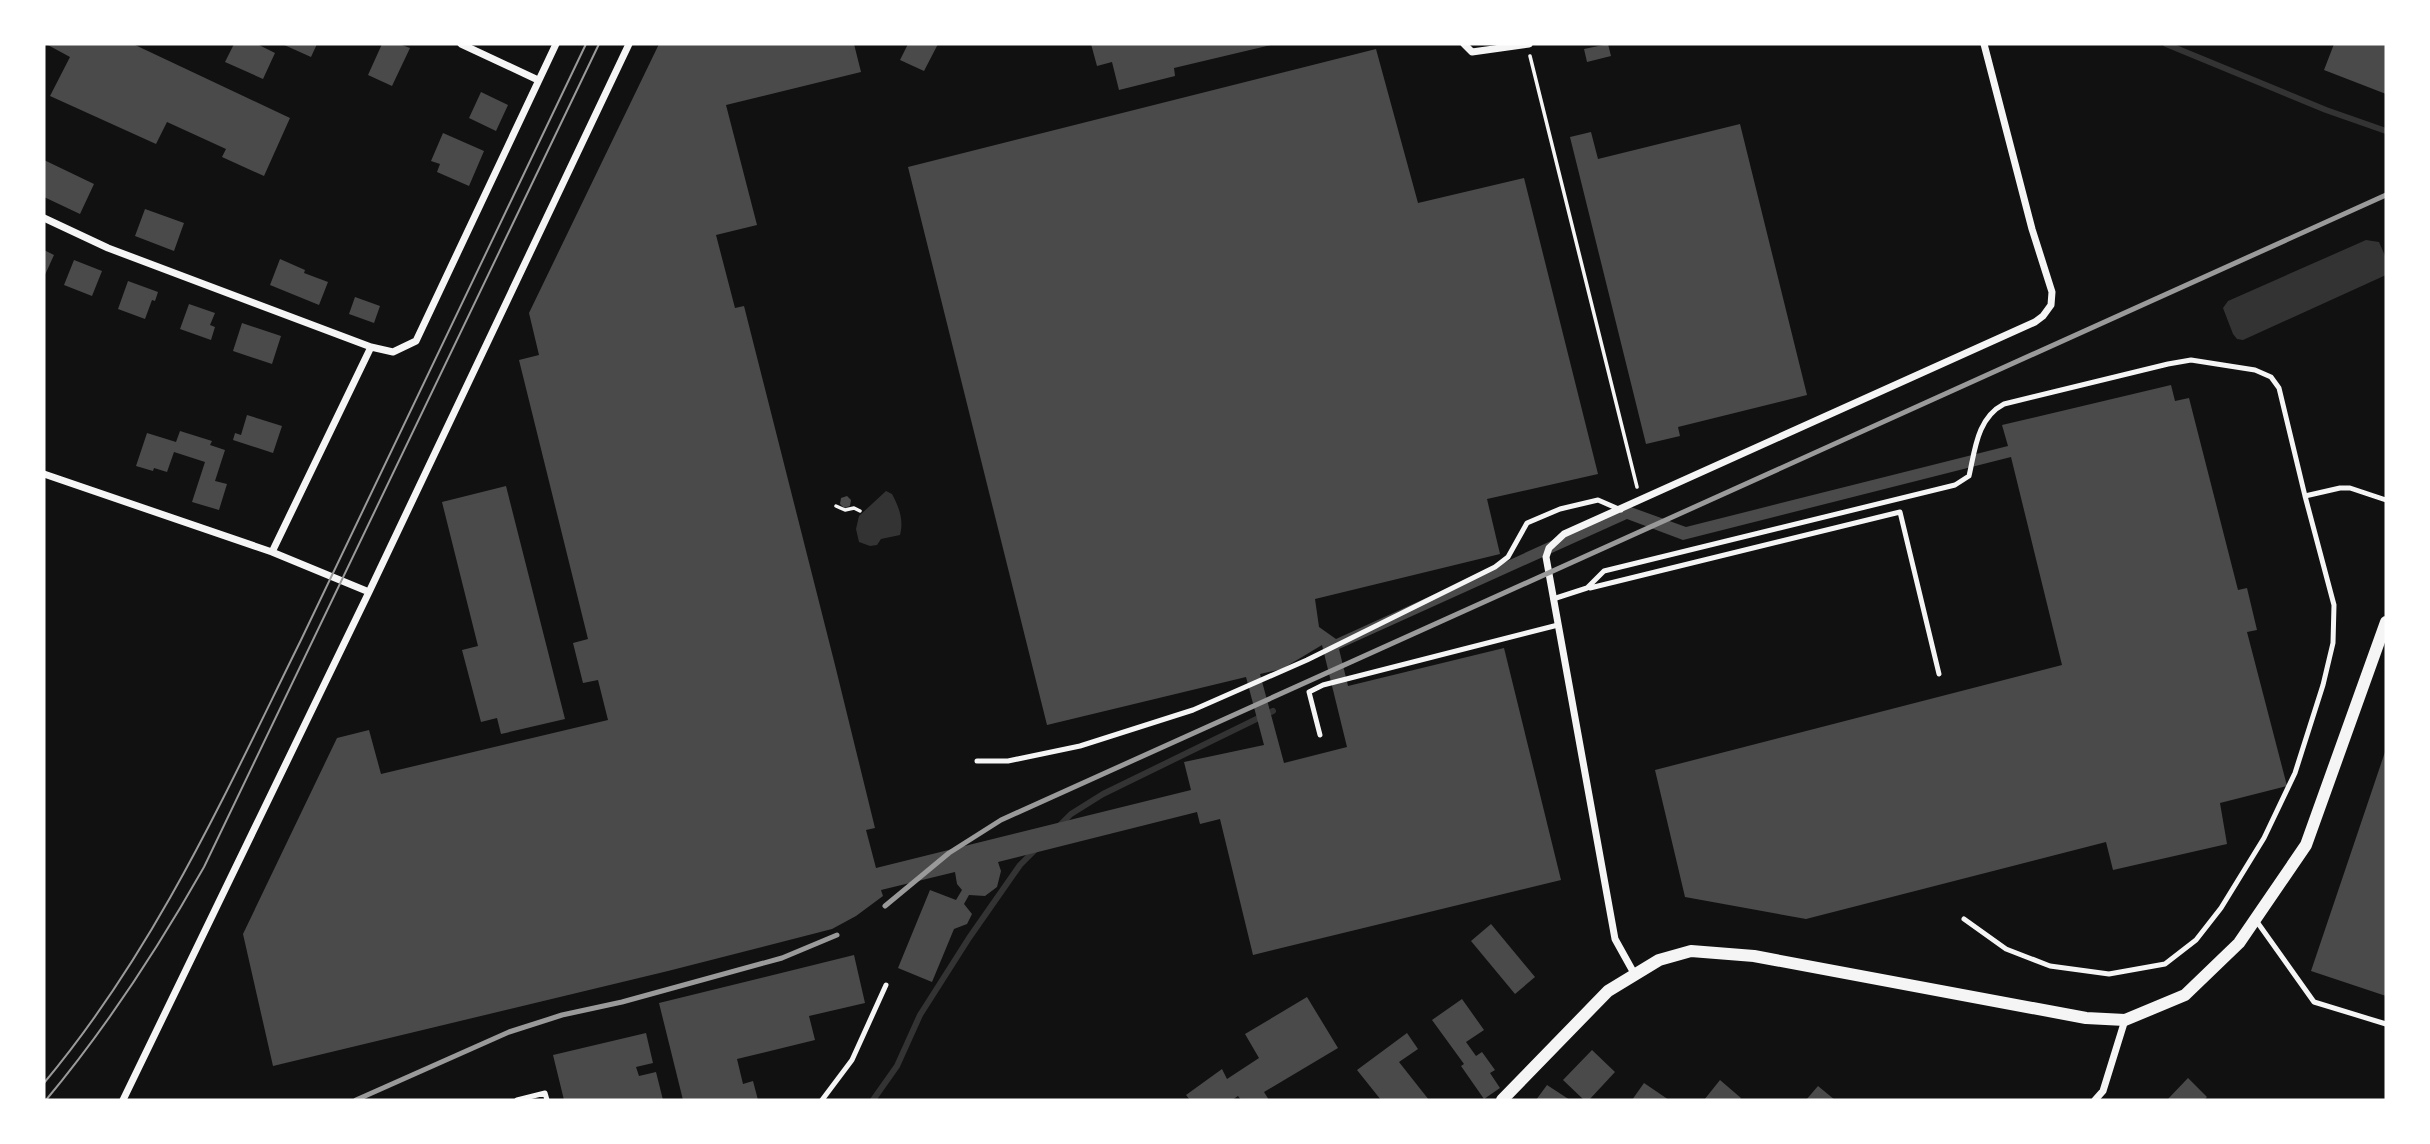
<svg xmlns="http://www.w3.org/2000/svg" width="2430" height="1144" viewBox="0 0 2430 1144" font-family="Quicksand,sans-serif">
<rect width="100%" height="100%" fill="#111"/>
<!-- water -->
<path fill="#333" d="M2366,240L2379,242L2386,258V275L2243,340L2237,339L2233,334L2223,308L2228,301Z
M886,491L892,494C899,507 904,520 900,535L881,539L877,545L870,546L859,542L856,529L859,516Z"/>
<g fill="none" stroke-linecap="round" stroke-linejoin="round">
<!-- stream -->
<path stroke="#333" stroke-width="6" d="M2166,44L2326,110L2386,131
M1057,828L1071,814L1103,794L1273,711
M873,1100L897,1066L920,1015L969,938L1020,865L1037,848"/>
</g>
<!-- building -->
<path fill="#4a4a4a" fill-rule="evenodd" d="M46,44H133L290,118L264,176L222,157L226,149L167,122L156,144L50,96L70,57Z
M234,44H257L275,53L263,79L225,62Z
M282,44H317L311,57Z
M382,44H399L410,48L392,86L368,75Z
M659,44H854L861,72L726,105L757,225L716,235L735,308L744,306L835,665L875,828L866,830L876,868L1191,790L1184,762L1264,745L1246,677L1047,725L908,167L1376,49L1418,203L1524,178L1598,474L1487,499L1500,554L1315,599L1319,627L1336,639L1628,506L1686,527L2008,446L2002,425L2171,385L2175,401L2189,398L2238,590L2247,588L2257,630L2247,632L2287,786L2220,803L2227,844L2113,870L2106,842L1806,919L1685,897L1655,770L2062,665L2011,457L1683,540L1627,519L1339,649L1348,686L1504,648L1561,880L1253,955L1220,819L1200,824L1197,812L998,862L1001,871L997,887L985,896L969,895L964,904L972,914L967,924L954,929L932,982L898,968L930,890L956,900L962,890L957,884L955,872L881,890L883,896L856,916L832,929L668,971L273,1066L243,934L337,738L369,730L381,774L608,720L598,680L583,683L573,643L588,639L519,360L539,355L529,313ZM1322,645L1347,747L1284,763L1260,674L1282,669Z
M908,44H938L924,71L900,60Z
M1091,44H1271V45L1174,68L1175,76L1119,90L1112,62L1097,66Z
M1608,44L1611,56L1587,62L1584,49Z
M2334,44H2386V94L2324,70Z
M481,92L508,105L496,131L469,118Z
M1740,124L1807,395L1678,427L1680,436L1646,444L1570,137L1591,132L1598,159Z
M443,133L484,151L469,186L437,172L440,164L431,161Z
M44,160L94,184L80,214L44,197Z
M145,209L184,223L174,251L135,236Z
M44,250L54,255L44,277Z
M280,259L305,270L304,273L328,282L319,305L270,285Z
M74,260L102,271L92,296L64,285Z
M128,281L158,292L155,301L152,300L145,319L118,309Z
M355,297L380,306L374,323L349,314Z
M189,304L215,313L210,325L215,327L211,340L180,329Z
M242,323L281,336L272,364L233,351Z
M247,415L282,426L273,453L233,440L235,433L241,435Z
M180,431L212,441L210,445L225,450L215,481L227,484L219,510L192,502L205,462L174,452L167,472L154,468L153,471L136,466L147,433L176,442Z
M506,486L565,719L501,734L497,718L481,722L462,650L478,646L442,502Z
M847,496L851,500L850,506L844,508L840,504L841,498Z
M2386,749V996L2311,971Z
M1491,924L1535,977L1515,994L1471,941Z
M854,955L865,1003L809,1016L815,1040L737,1059L743,1084L753,1081L758,1100H683L659,1003Z
M1307,997L1338,1048L1264,1092L1269,1100H1241L1238,1096L1232,1100H1190L1186,1095L1222,1069L1227,1079L1259,1058L1245,1034Z
M1462,999L1484,1030L1466,1042L1476,1056L1482,1052L1495,1070L1490,1073L1500,1088L1484,1099L1461,1066L1464,1064L1432,1020Z
M646,1033L653,1063L636,1067L639,1076L656,1072L663,1100H564L553,1055Z
M1407,1033L1418,1049L1399,1062L1429,1100H1381L1357,1070Z
M1592,1050L1615,1072L1589,1100H1584L1563,1080Z
M2188,1078L2207,1097L2204,1100H2167Z
M1720,1080L1741,1098L1739,1100H1704Z
M1644,1083L1669,1100H1632Z
M1547,1085L1570,1100H1536Z
M1818,1086L1835,1100H1806Z"/>
<g fill="none" stroke-linecap="round" stroke-linejoin="round">
<!-- path -->
<path stroke="#f5f5f5" stroke-width="3.5" d="M1530,56L1637,487
M836,506L845,510L854,508L860,511"/>
<!-- service -->
<path stroke="#f5f5f5" stroke-width="5" d="M1590,588L1900,512L1939,674
M1553,599L1587,588L1604,571L1955,485L1969,476C1975,450 1977,418 2004,404L2168,364L2191,360L2255,370L2271,377L2279,388L2305,496L2340,488H2350L2386,500
M1320,735L1309,692L1323,685L1558,625
M977,761H1008L1080,746L1193,710L1307,660L1495,567L1508,557L1527,523L1560,509L1598,500L1621,510
M1964,919L2006,949L2050,966L2109,974L2165,964L2196,940L2221,908L2264,838L2295,773L2323,685L2333,643L2334,605L2305,496
M2255,919L2314,1002L2386,1024
M517,1100L545,1093L547,1100
M822,1100L852,1060L886,985"/>
<!-- minor -->
<path stroke="#f5f5f5" stroke-width="7" d="M461,44L538,80
M1464,44L1472,52L1529,44
M44,218L108,248L371,347
M44,474L272,552L369,592
M272,552L371,347L393,352L416,341L556,44
M1635,975L1615,939L1546,557L1549,548L1564,534L2035,322L2043,316L2051,305L2052,292L2032,229L1984,44
M123,1100L369,592L629,44
M2095,1100L2103,1091L2125,1020"/>
<!-- tertiary -->
<path stroke="#f5f5f5" stroke-width="12" d="M1502,1100L1608,991L1659,960L1691,951L1754,956L2086,1018L2125,1020L2185,995L2239,943L2306,845L2386,622"/>
<!-- tram -->
<path stroke="#9a9a9a" stroke-width="2" d="M44,1083C156,949 224,796 301,640C397,442 491,243 586,44
M46,1100C107,1027 157,950 204,867L599,44"/>
<!-- rail -->
<path stroke="#9a9a9a" stroke-width="5" d="M885,906L949,853L1001,820L2386,195
M356,1100L509,1032L562,1015L622,1002L782,958L837,935"/>
</g>
<!-- border -->
<rect width="2430" height="1144" fill="none" stroke="#ffffff" stroke-width="91"/>
</svg>
